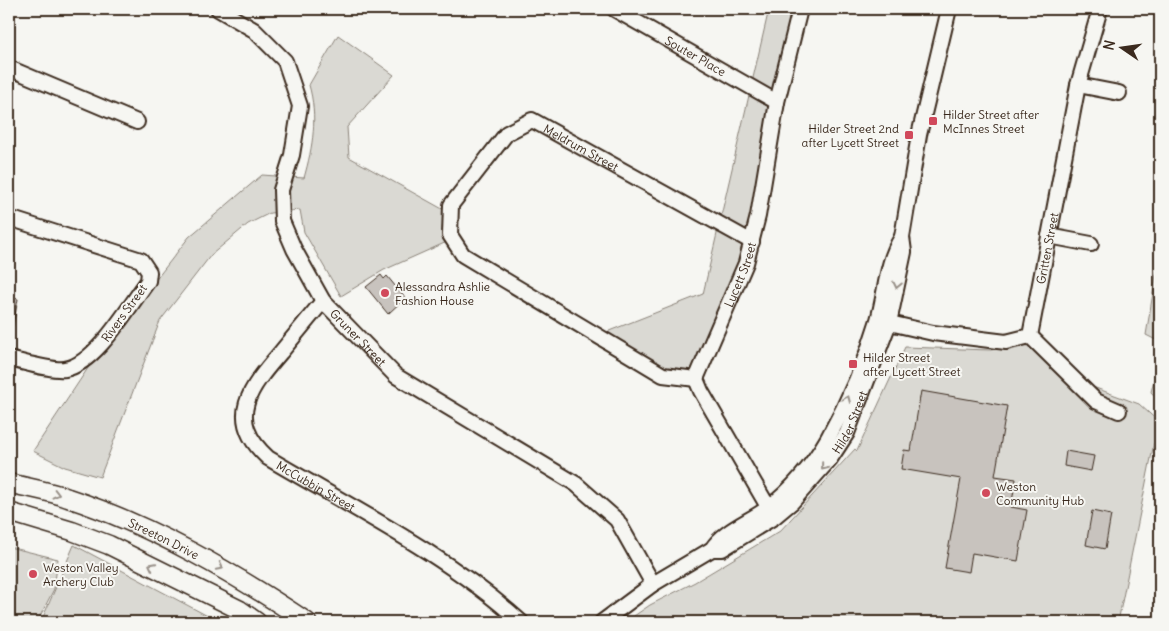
<svg xmlns="http://www.w3.org/2000/svg" width="1169" height="631" viewBox="0 0 1169 631" font-family="Delius,sans-serif">
<rect width="100%" height="100%" fill="#f6f6f2"/>
<filter id="ink" filterUnits="userSpaceOnUse"><feTurbulence type="fractalNoise" baseFrequency=".02" numOctaves="2"/><feDisplacementMap in="SourceGraphic" scale="10" xChannelSelector="R" yChannelSelector="G"/><feConvolveMatrix kernelMatrix="1 2 1 2 8 2 1 2 1" color-interpolation-filters="sRGB"/></filter>
<g filter="url(#ink)">
<!-- green -->
<path fill="#dad9d3" stroke="#8a8278" d="M769,9H797L743,256L693,377L664,369L604,333L703,294Z
M338,35L394,75L347,127L349,157L446,211L449,241L384,270L341,296L304,232L300,210L270,213L248,224L211,255L160,321L100,477L65,467L33,451L92,362L189,237L262,175L304,178C313,146 318,117 309,85Z
M1160,251V342L1146,335Z
M1026,344L1063,376L1139,404L1160,423V438L1154,443L1118,622H629L634,616L650,605L695,582L780,531L855,449L857,451L905,347L990,350Z
M1160,357V402L1151,392Z
M74,545L219,622H41Z
M9,547L58,559L54,589L37,622H9Z"/>
<!-- building -->
<path fill="#c8c3be" stroke="#3b2a1e" d="M381,275L384,279L387,276L405,298L388,314L366,287Z
M9,297L18,299L13,326H9Z
M921,391L1007,406L995,476L1016,479L1011,507L1027,510L1018,561L972,553L969,572L945,568L961,479L901,469L904,450L911,451Z
M1066,451L1094,456L1091,471L1064,466Z
M1092,511L1111,515L1105,549L1086,545Z"/>
<g fill="none" stroke-linecap="round" stroke-linejoin="round">
<!-- minor casing -->
<g stroke="#3b2a1e" stroke-width="18">
<g id="minor">
<path id="s1" d="M218,9L254,30L285,61L300,106L292,155L281,190L282,221L294,249L323,301L396,376L576,484L617,520L653,584"/>
<path id="s2" d="M614,9L777,102"/>
<path d="M9,68L137,122"/>
<path d="M1078,85L1119,93"/>
<path d="M9,218L141,260L149,272L148,281C129,306 96,364 65,369C52,371 23,362 9,359"/>
<path d="M1049,236L1091,244"/>
<path id="s3" d="M323,301C309,318 295,335 281,352C251,387 224,418 268,458C354,509 447,555 521,622"/>
<path id="s4" d="M881,321L933,333L1006,342L1030,336L1078,85L1100,9"/>
<path d="M1030,336L1096,401L1119,411"/>
<path id="s5" d="M696,379L663,375L463,255L450,235L451,205L507,133L532,120L752,242"/>
<path id="s6" d="M774,517L701,391L696,379L746,263L758,216L777,102L800,9"/>
<path id="s7" d="M712,549H722L774,517L792,502L830,459L847,433L889,323L904,252L902,237L919,135L949,9"/>
<path d="M602,622L653,584L712,549C724,530 751,521 769,507C793,489 813,464 828,438C848,402 866,360 878,320C886,292 886,262 902,237"/>
</g>
</g>
<!-- major casing -->
<g stroke="#3b2a1e" stroke-width="21">
<g id="major">
<path id="s8" d="M9,483C28,488 49,491 68,498C153,526 232,572 307,622"/>
<path d="M9,512L72,531L109,545L240,610L257,622"/>
</g>
</g>
<!-- minor -->
<use href="#minor" stroke="#f6f6f2" stroke-width="14"/>
<!-- major -->
<use href="#major" stroke="#f6f6f2" stroke-width="18"/>
</g>
<!-- one-way arrows -->
<defs><path id="oneway-chevron" d="M-2-3.5L2.5 0L-2 3.5" fill="none" stroke-width="1.6" stroke-linecap="round" stroke-linejoin="round" transform="scale(1.25)"/></defs>
<g stroke="#989088">
<use href="#oneway-chevron" transform="translate(897 285) rotate(102)"/>
<use href="#oneway-chevron" transform="translate(847 399) rotate(-67)"/>
<use href="#oneway-chevron" transform="translate(824 467) rotate(129)"/>
<use href="#oneway-chevron" transform="translate(56 494) rotate(14)"/>
<use href="#oneway-chevron" transform="translate(152 566) rotate(-153)"/>
<use href="#oneway-chevron" transform="translate(220 567) rotate(27)"/>
</g>
</g>
<!-- markers -->
<g fill="#d1495b" stroke="#f6f6f2" stroke-width="2">
<rect x="928" y="116" width="10" height="10" rx="2.5"/>
<rect x="904" y="130" width="10" height="10" rx="2.5"/>
<circle cx="385" cy="293" r="5"/>
<rect x="848" y="359" width="10" height="10" rx="2.5"/>
<circle cx="986" cy="493" r="5"/>
<circle cx="33" cy="574" r="5"/>
</g>
<g text-anchor="middle" dominant-baseline="central" stroke-width="4" stroke-linejoin="round" paint-order="stroke">
<!-- street labels -->
<g font-size="12" fill="#3b2a1e" stroke="#f6f6f2">
<text stroke="none"><textPath href="#s2" startOffset="94">Souter Place</textPath></text>
<text stroke="none"><textPath href="#s5" startOffset="496">Meldrum Street</textPath></text>
<text stroke="none"><textPath href="#s4" startOffset="241">Gritten Street</textPath></text>
<text stroke="none"><textPath href="#s6" startOffset="272">Lycett Street</textPath></text>
<text transform="translate(124 313) rotate(-54)">Rivers Street</text>
<text stroke="none"><textPath href="#s1" startOffset="391">Gruner Street</textPath></text>
<text stroke="none"><textPath href="#s7" startOffset="194">Hilder Street</textPath></text>
<text stroke="none"><textPath href="#s3" startOffset="246">McCubbin Street</textPath></text>
<text stroke="none"><textPath href="#s8" startOffset="165">Streeton Drive</textPath></text>
</g>
<!-- poi labels -->
<g font-size="12" fill="#3b2a1e" stroke="#f6f6f2" text-anchor="start">
<text x="943" y="114">Hilder Street after<tspan x="943" dy="14">McInnes Street</tspan></text>
<text x="899" y="128" text-anchor="end">Hilder Street 2nd<tspan x="899" dy="14">after Lycett Street</tspan></text>
<text x="395" y="286">Alessandra Ashlie<tspan x="395" dy="14">Fashion House</tspan></text>
<text x="863" y="357">Hilder Street<tspan x="863" dy="14">after Lycett Street</tspan></text>
<text x="996" y="486">Weston<tspan x="996" dy="14">Community Hub</tspan></text>
<text x="43" y="567">Weston Valley<tspan x="43" dy="14">Archery Club</tspan></text>
</g>
</g>
<!-- margin -->
<rect width="1169" height="631" fill="none" stroke="#f6f6f2" stroke-width="30"/>
<rect x="15" y="15" width="1139" height="601" fill="none" stroke="#3b2a1e" stroke-width="2" filter="url(#ink)"/>
<!-- north arrow -->
<g transform="translate(1122 48) rotate(283)" stroke="#f6f6f2" stroke-width="4" paint-order="stroke">
<path d="M0-4L9 19L0 12L-9 19Z" fill="#3b2a1e"/>
<text y="-8" font-size="14" font-weight="bold" text-anchor="middle" fill="#3b2a1e">N</text>
</g>
</svg>
